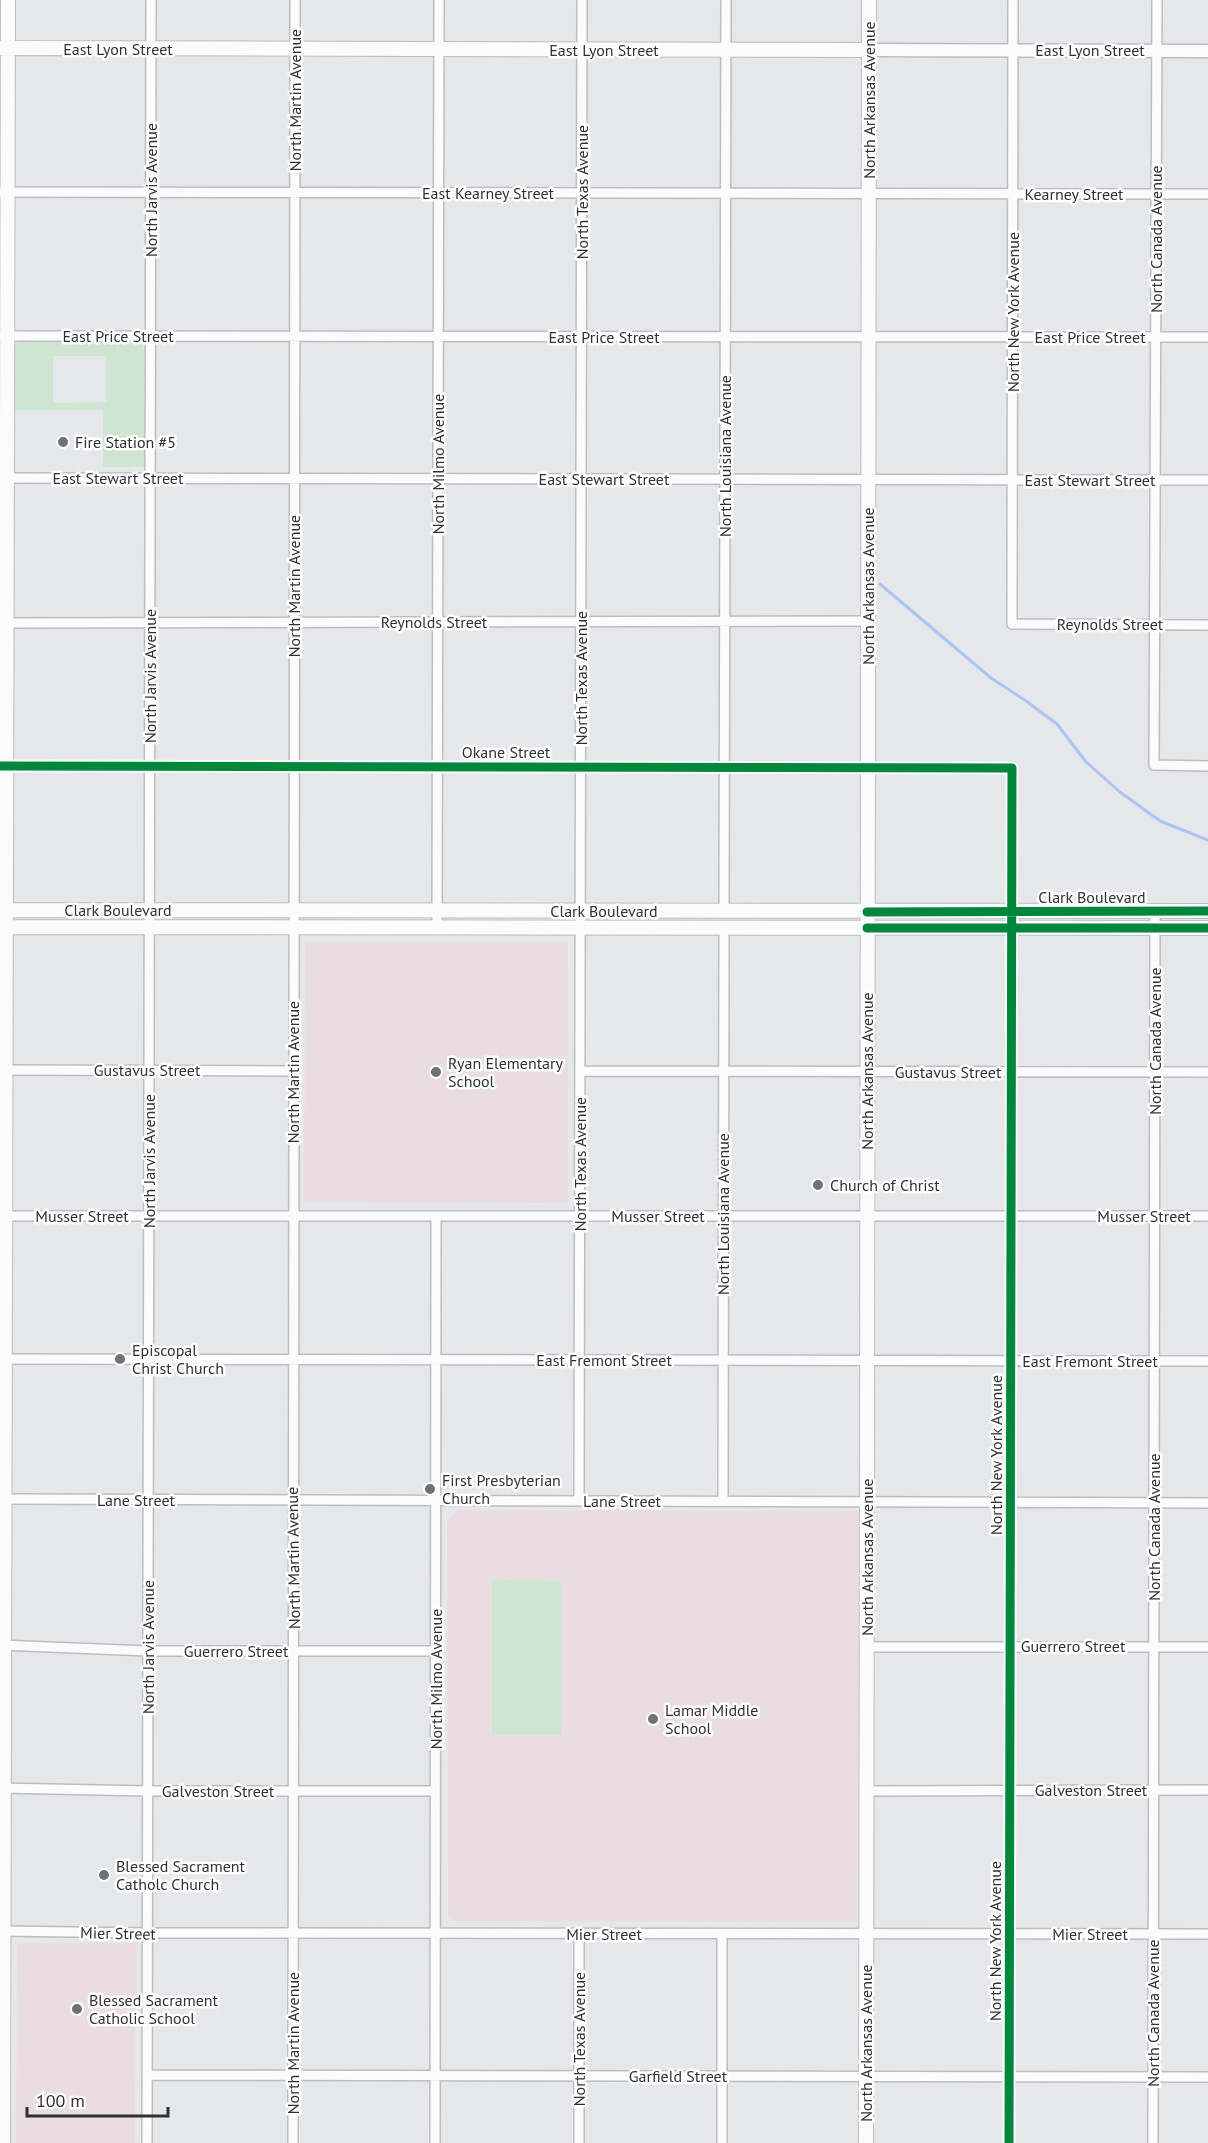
<svg xmlns="http://www.w3.org/2000/svg" width="1208" height="2143" viewBox="0 0 1208 2143" font-family="'PT Sans',sans-serif">
<rect width="100%" height="100%" fill="#e6e7eb"/>
<!-- education -->
<path fill="#eadde2" d="M305,942H568V1203L304,1202Z
M458,1510L860,1511L857,1922L454,1921L448,1916L447,1522Z
M17,1943H136L135,2143H16Z"/>
<!-- park -->
<path fill="#cfe4d1" fill-rule="evenodd" d="M18,342H135L142,345L144,351V467H103V410H13V347ZM53,356H106V402L53,403Z
M492,1580L561,1581V1735H492Z"/>
<g fill="none" stroke-linecap="round" stroke-linejoin="round">
<!-- stream -->
<path stroke="#abc4f4" stroke-width="3" d="M880,584L991,678L1026,701L1057,724L1086,762L1120,792L1160,821L1208,840"/>
<!-- minor casing -->
<g stroke="#bcbdc0" stroke-width="12">
<path id="minor" d="M1013,0L1012,624L1208,625
M1157,0L1154,765L1208,766
M0,192L1208,194
M0,336L1208,337
M0,478L1208,480
M2,623L868,621
M2,766L1012,768L1009,2143
M724,912L726,0
M437,927L439,0
M6,1070L293,1071
M580,1071L1208,1072
M0,1216H1208
M0,1359L1208,1361
M0,1499L1208,1503
M579,1501L582,0
M723,1501L724,928
M0,1645L148,1651H436
M866,1647H1208
M0,1788L148,1791H435
M866,1791L1208,1790
M0,1931L148,1933L1208,1934
M579,1934V2143
M722,1934V2143
M147,2075L1208,2077
M147,2143L151,0
M293,2143L295,0
M435,2143L436,1216
M1153,2143L1155,911"/>
</g>
<!-- tertiary casing -->
<g stroke="#bcbdc0" stroke-width="15">
<path id="tertiary" d="M869,50L1208,51"/>
</g>
<!-- secondary casing -->
<g stroke="#bcbdc0" stroke-width="16">
<path id="secondary" d="M0,48L869,50
M0,910L1208,911
M0,927L1208,928
M3,2143L8,0
M866,2143L869,0"/>
</g>
<!-- minor -->
<use href="#minor" stroke="#fbfbfc" stroke-width="9"/>
<!-- tertiary -->
<use href="#tertiary" stroke="#fbfbfc" stroke-width="12"/>
<!-- secondary -->
<use href="#secondary" stroke="#fbfbfc" stroke-width="14"/>
<!-- cycleway casing -->
<g stroke="#fff" stroke-width="13">
<path id="cycleway" d="M0,766L1012,768L1009,2143
M867,912L1208,911
M867,928H1208"/>
</g>
<!-- cycleway -->
<use href="#cycleway" stroke="#00873e" stroke-width="9"/>
</g>
<!-- markers -->
<g fill="#707173" stroke="#fff" stroke-width="2">
<circle cx="63" cy="442" r="6"/>
<circle cx="436" cy="1072" r="6"/>
<circle cx="818" cy="1185" r="6"/>
<circle cx="120" cy="1359" r="6"/>
<circle cx="430" cy="1489" r="6"/>
<circle cx="653" cy="1719" r="6"/>
<circle cx="104" cy="1875" r="6"/>
<circle cx="77" cy="2009" r="6"/>
</g>
<g text-anchor="middle" dominant-baseline="central" stroke-width="5" stroke-linejoin="round" paint-order="stroke">
<!-- street labels -->
<g font-size="16" fill="#303133" stroke="#fff">
<text x="118" y="49">East Lyon Street</text>
<text x="604" y="50">East Lyon Street</text>
<text x="1090" y="50">East Lyon Street</text>
<text transform="translate(295 100) rotate(-90)">North Martin Avenue</text>
<text transform="translate(869 100) rotate(-90)">North Arkansas Avenue</text>
<text transform="translate(151 190) rotate(-90)">North Jarvis Avenue</text>
<text transform="translate(582 192) rotate(-90)">North Texas Avenue</text>
<text x="488" y="193">East Kearney Street</text>
<text x="1074" y="194">Kearney Street</text>
<text transform="translate(1156 239) rotate(-90)">North Canada Avenue</text>
<text transform="translate(1013 312) rotate(-90)">North New York Avenue</text>
<text x="118" y="336">East Price Street</text>
<text x="604" y="337">East Price Street</text>
<text x="1090" y="337">East Price Street</text>
<text transform="translate(725 456) rotate(-90)">North Louisiana Avenue</text>
<text transform="translate(438 464) rotate(-90)">North Milmo Avenue</text>
<text x="118" y="478">East Stewart Street</text>
<text x="604" y="479">East Stewart Street</text>
<text x="1090" y="480">East Stewart Street</text>
<text transform="translate(294 586) rotate(-90)">North Martin Avenue</text>
<text transform="translate(868 586) rotate(-90)">North Arkansas Avenue</text>
<text x="434" y="622">Reynolds Street</text>
<text x="1110" y="624">Reynolds Street</text>
<text transform="translate(150 676) rotate(-90)">North Jarvis Avenue</text>
<text transform="translate(581 678) rotate(-90)">North Texas Avenue</text>
<text x="506" y="752">Okane Street</text>
<text x="1092" y="897">Clark Boulevard</text>
<text x="118" y="910">Clark Boulevard</text>
<text x="604" y="911">Clark Boulevard</text>
<text transform="translate(1155 1041) rotate(-90)">North Canada Avenue</text>
<text x="147" y="1070">Gustavus Street</text>
<text transform="translate(867 1071) rotate(-90)">North Arkansas Avenue</text>
<text transform="translate(293 1072) rotate(-90)">North Martin Avenue</text>
<text x="948" y="1072">Gustavus Street</text>
<text transform="translate(149 1161) rotate(-90)">North Jarvis Avenue</text>
<text transform="translate(580 1164) rotate(-90)">North Texas Avenue</text>
<text transform="translate(723 1214) rotate(-90)">North Louisiana Avenue</text>
<text x="82" y="1216">Musser Street</text>
<text x="658" y="1216">Musser Street</text>
<text x="1144" y="1216">Musser Street</text>
<text x="604" y="1360">East Fremont Street</text>
<text x="1090" y="1361">East Fremont Street</text>
<text transform="translate(996 1455) rotate(-90)">North New York Avenue</text>
<text x="136" y="1500">Lane Street</text>
<text x="622" y="1501">Lane Street</text>
<text transform="translate(1154 1527) rotate(-90)">North Canada Avenue</text>
<text transform="translate(867 1557) rotate(-90)">North Arkansas Avenue</text>
<text transform="translate(293 1558) rotate(-91)">North Martin Avenue</text>
<text x="1073" y="1646">Guerrero Street</text>
<text transform="translate(148 1647) rotate(-90)">North Jarvis Avenue</text>
<text x="236" y="1651">Guerrero Street</text>
<text transform="translate(436 1679) rotate(-90)">North Milmo Avenue</text>
<text x="1091" y="1790">Galveston Street</text>
<text x="218" y="1791">Galveston Street</text>
<text transform="translate(118 1933) rotate(1)">Mier Street</text>
<text x="604" y="1934">Mier Street</text>
<text x="1090" y="1934">Mier Street</text>
<text transform="translate(995 1941) rotate(-90)">North New York Avenue</text>
<text transform="translate(1153 2013) rotate(-90)">North Canada Avenue</text>
<text transform="translate(579 2039) rotate(-90)">North Texas Avenue</text>
<text transform="translate(293 2043) rotate(-90)">North Martin Avenue</text>
<text transform="translate(866 2043) rotate(-90)">North Arkansas Avenue</text>
<text x="678" y="2076">Garfield Street</text>
</g>
<!-- poi labels -->
<g font-size="16" fill="#303133" stroke="#fff" text-anchor="start">
<text x="75" y="442">Fire Station #5</text>
<text x="448" y="1063">Ryan Elementary<tspan x="448" dy="18">School</tspan></text>
<text x="830" y="1185">Church of Christ</text>
<text x="132" y="1350">Episcopal<tspan x="132" dy="18">Christ Church</tspan></text>
<text x="442" y="1480">First Presbyterian<tspan x="442" dy="18">Church</tspan></text>
<text x="665" y="1710">Lamar Middle<tspan x="665" dy="18">School</tspan></text>
<text x="116" y="1866">Blessed Sacrament<tspan x="116" dy="18">Catholc Church</tspan></text>
<text x="89" y="2000">Blessed Sacrament<tspan x="89" dy="18">Catholic School</tspan></text>
</g>
</g>
<!-- scale -->
<path d="M27 2107v9h141v-9" fill="none" stroke="#303133" stroke-width="3"/>
<text x="36" y="2107" font-size="18" fill="#303133" stroke="#ffffff" stroke-width="4.5" paint-order="stroke">100 m</text>
</svg>
